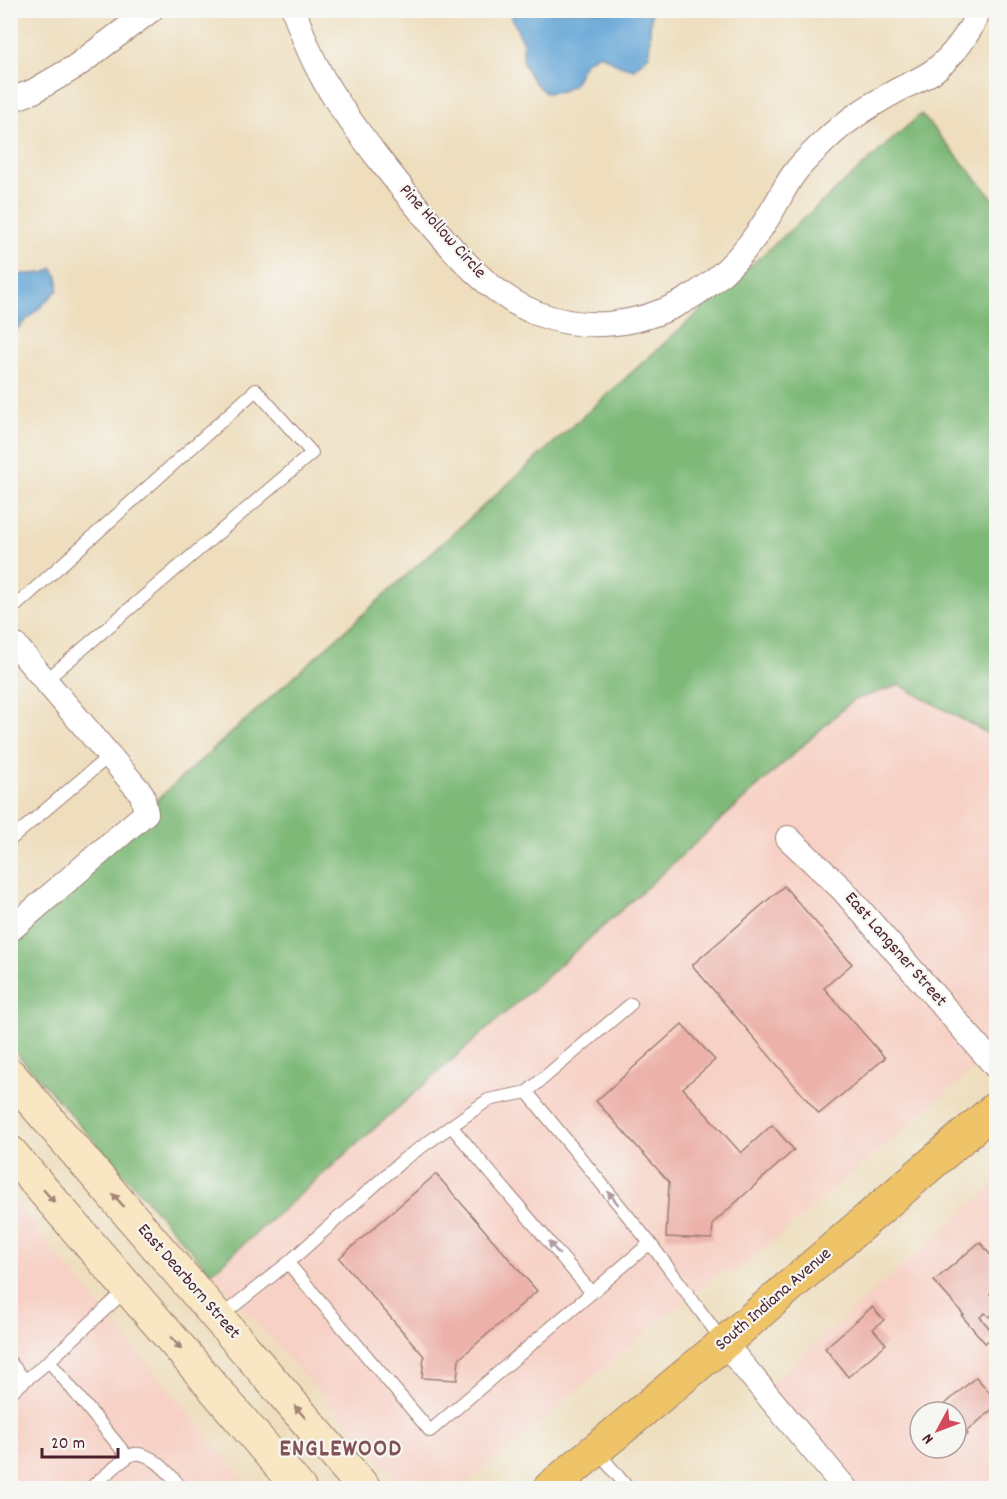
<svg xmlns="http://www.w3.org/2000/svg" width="1007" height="1499" viewBox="0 0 1007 1499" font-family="Dekko,sans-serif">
<rect width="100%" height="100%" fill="#f6f6f2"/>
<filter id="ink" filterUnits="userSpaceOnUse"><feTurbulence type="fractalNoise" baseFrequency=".0167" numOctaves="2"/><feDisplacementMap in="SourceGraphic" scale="12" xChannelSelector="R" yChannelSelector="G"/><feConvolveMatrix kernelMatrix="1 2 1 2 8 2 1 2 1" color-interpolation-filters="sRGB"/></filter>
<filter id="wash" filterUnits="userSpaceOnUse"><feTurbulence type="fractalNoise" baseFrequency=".008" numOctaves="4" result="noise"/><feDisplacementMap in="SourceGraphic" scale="24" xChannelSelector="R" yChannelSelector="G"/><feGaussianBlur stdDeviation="1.35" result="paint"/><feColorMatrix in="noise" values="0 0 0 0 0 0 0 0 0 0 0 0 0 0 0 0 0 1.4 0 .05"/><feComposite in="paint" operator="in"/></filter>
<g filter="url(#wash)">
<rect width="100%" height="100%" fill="#eedebe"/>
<!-- built -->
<path fill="#f7d1c6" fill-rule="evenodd" d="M900,685L996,738V1050L737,1272L721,1271L461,1488H405L211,1273L616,915L853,700Z
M996,1182V1488H851L766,1388ZM920,1412H956V1448H920Z
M11,1199L251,1488H11Z"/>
<!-- forest -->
<path fill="#7eb978" stroke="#646c52" stroke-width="1.5" d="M921,114L996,202V738L900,685L853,700L616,915L211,1273L11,1047L10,932L749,267Z"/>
<!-- water -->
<path fill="#62a4d6" stroke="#566280" stroke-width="1.5" d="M509,11H651L649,55L634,69L619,65L600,54L586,61L574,84L562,91L545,93L534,82L523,64V43Z
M52,268L58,277V290L11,335V275L45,273Z"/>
<g id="blocks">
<!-- building -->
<path fill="#ecb2aa" d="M784,886L852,964L824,988L885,1058L819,1114L692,965Z
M682,1024L715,1060L683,1088L741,1153L772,1125L794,1150L713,1223L712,1239L666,1237L669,1182L596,1101Z
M436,1174L537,1291L459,1359L457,1380L422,1378L424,1356L339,1258Z
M980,1242L996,1262V1289L990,1294L996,1302V1311L989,1317L985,1313L980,1317L995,1335L985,1343L962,1316L964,1315L934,1281Z
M872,1307L884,1320L873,1329L886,1344L848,1377L825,1348Z
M976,1377L996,1400V1406L966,1432L968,1434L960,1441L956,1437V1412H936Z"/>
</g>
</g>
<g filter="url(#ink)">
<use href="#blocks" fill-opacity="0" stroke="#9c7e74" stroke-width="1.5"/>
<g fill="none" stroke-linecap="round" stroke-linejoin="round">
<!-- service casing -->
<g stroke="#9c7e74" stroke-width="14">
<path id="service" d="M10,611L256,390L312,453L45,681
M10,840L109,756
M527,1092L650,1243
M451,1126L592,1293
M288,1263L403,1160L488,1100L527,1092L631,1004
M220,1317L288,1263L430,1431L650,1243L724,1343
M49,1361L128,1457
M10,1362L25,1380
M10,1393L49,1361L126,1290
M597,1451L628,1488
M90,1488C98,1482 126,1456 134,1454C152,1451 172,1477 182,1488"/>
</g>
<!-- minor casing -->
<g stroke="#9c7e74" stroke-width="26">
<path id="minor" d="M294,10C301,32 310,54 320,73C335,102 356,128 375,154C392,176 409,197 427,219C457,255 491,295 536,313C584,332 637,326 682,302C721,281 751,247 773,209C780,198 785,186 793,175C802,162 815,151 826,140C847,119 872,104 898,90C909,84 922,79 932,72C952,58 970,33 979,10
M10,100L32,92L75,67L151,10
M788,838L842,889L996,1067
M10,930L146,813L142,794L16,646
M724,1343L845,1488"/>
</g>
<!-- secondary casing -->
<g stroke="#9c7e74" stroke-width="35">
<path id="secondary" d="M10,1075L364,1488
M10,1152L184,1353L299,1488"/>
</g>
<!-- primary casing -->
<g stroke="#9c7e74" stroke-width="35">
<path id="primary" d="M550,1488L724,1343L996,1108"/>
</g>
<!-- service -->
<use href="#service" stroke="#fff" stroke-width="12"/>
<!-- minor -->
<use href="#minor" stroke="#fff" stroke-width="24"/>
<!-- secondary -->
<use href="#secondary" stroke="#f9e7c3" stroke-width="33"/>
<!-- primary -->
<use href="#primary" stroke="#efc469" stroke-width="33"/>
</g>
<!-- one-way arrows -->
<defs><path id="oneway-solid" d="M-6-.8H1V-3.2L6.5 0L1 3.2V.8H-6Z" transform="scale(1.5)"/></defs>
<g fill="#a28377">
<use href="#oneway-solid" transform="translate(49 1196) rotate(49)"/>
<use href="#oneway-solid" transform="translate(118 1200) rotate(-131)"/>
<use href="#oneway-solid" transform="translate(176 1343) rotate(49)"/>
<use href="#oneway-solid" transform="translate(300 1412) rotate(-131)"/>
</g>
<g fill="#ae9aa0">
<use href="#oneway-solid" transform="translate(613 1198) rotate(-129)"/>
<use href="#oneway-solid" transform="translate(554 1248) rotate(-130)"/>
</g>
</g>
<g text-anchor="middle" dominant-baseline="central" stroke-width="4.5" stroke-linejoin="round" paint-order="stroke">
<!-- street labels -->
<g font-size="18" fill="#4a1f2b" stroke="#f6f6f2">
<text transform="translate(442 232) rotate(48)">Pine Hollow Circle</text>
<text transform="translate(895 950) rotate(49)">East Langsner Street</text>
<text transform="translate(188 1282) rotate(49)">East Dearborn Street</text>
<text transform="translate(774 1300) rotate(-41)">South Indiana Avenue</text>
</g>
<!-- district labels -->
<g font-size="24" font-weight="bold" letter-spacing="1.5" fill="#835257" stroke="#f6f6f2">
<text x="341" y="1450">ENGLEWOOD</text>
</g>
</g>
<!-- margin -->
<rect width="1007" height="1499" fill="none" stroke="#f6f6f2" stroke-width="36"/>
<!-- north arrow -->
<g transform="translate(938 1430) rotate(229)"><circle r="28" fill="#f6f6f2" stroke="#b1a0a2" stroke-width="1.5"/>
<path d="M0-4.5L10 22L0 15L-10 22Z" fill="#d1495b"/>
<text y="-9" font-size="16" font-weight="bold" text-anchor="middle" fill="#4a1f2b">N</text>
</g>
<!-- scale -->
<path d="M42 1448v9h76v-9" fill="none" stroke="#4a1f2b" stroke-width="3"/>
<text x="51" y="1448" font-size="18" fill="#4a1f2b" stroke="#f6f6f2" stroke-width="4.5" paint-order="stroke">20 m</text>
</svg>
